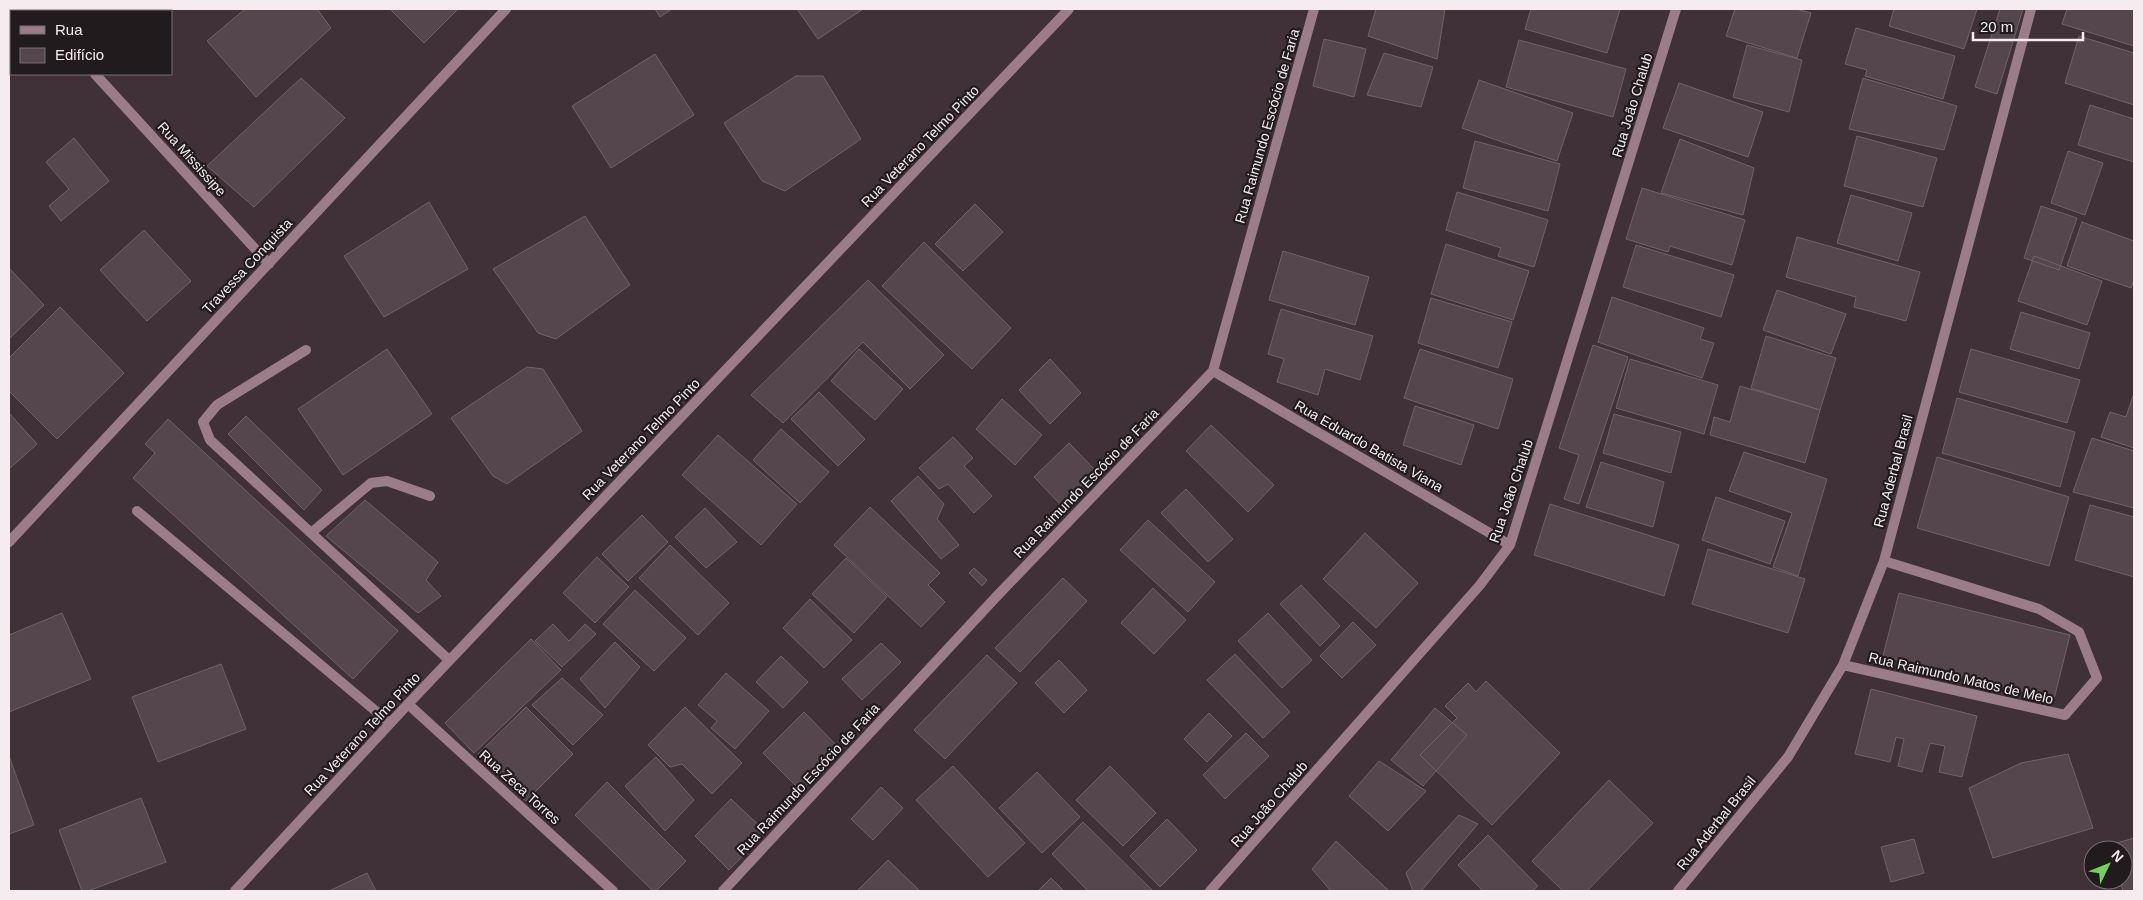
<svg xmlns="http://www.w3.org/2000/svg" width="2143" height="900" viewBox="0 0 2143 900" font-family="Helvetica,sans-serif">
<rect width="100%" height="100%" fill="#3f3137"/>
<!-- building -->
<path fill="#54464c" stroke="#726269" d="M47,9H127L124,11H50Z
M245,9H317L331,28L256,97L207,41Z
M392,9H458L424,43L391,10Z
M655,9H672L660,17Z
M797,9H863L818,39Z
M1376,9H1445L1437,59L1368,36Z
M1531,9H1620L1607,53L1525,29Z
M1735,9H1796L1811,13L1797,58L1726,36Z
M1894,9H1977L1964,49L1889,26Z
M2000,9H2023L1997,94L1975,87Z
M2067,9H2134V46L2062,24Z
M1856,28L1955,56L1943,99L1865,76L1867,70L1845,64Z
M2079,36L2134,53V105L2065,83Z
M1324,39L1366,49L1354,97L1313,86Z
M1519,40L1626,69L1613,117L1506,87Z
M1747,45L1802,60L1789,112L1733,97Z
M1384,53L1433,67L1421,107L1367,95Z
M655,54L694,115L611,168L572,106Z
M796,76H823L861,139L785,191L762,181L724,123Z
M301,78L345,118L254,207L207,166Z
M1863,78L1957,106L1944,150L1849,129Z
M1479,80L1573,113L1557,161L1462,128Z
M1679,83L1763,112L1748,157L1663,128Z
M2090,105L2134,119V162L2078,145Z
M1857,136L1937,158L1923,207L1844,186Z
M74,138L109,181L61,221L49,206L69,189L46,162Z
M1680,139L1754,168L1743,215L1661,193Z
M1475,141L1560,164L1548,211L1463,188Z
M2068,151L2103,163L2085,215L2051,203Z
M1642,188L1745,220L1732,265L1670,246L1668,252L1626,239Z
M1457,192L1548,220L1534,267L1498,256L1501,248L1446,230Z
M1851,195L1912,213L1898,261L1837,243Z
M429,202L468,269L384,317L344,256Z
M975,204L1003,232L963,271L935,244Z
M2041,206L2077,218L2059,270L2024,258Z
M585,216L630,285L556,339L538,333L493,269Z
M2082,222L2134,241V280L2131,288L2067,266Z
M144,230L191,281L147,321L100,270Z
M1797,237L1920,272L1906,321L1854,307L1856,297L1786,277Z
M924,242L1011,328L972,369L882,286Z
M1446,244L1529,271L1513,320L1431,294Z
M1636,245L1734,275L1721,317L1623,287Z
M1283,251L1369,277L1355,325L1269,300Z
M2034,256L2102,281L2087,325L2018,301Z
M9,268L44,305L9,339Z
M868,280L944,355L910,389L863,342L783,423L751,395Z
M1777,290L1846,314L1831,354L1763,330Z
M1612,297L1704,328L1700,339L1714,343L1702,378L1598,342Z
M1431,298L1512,322L1498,368L1418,343Z
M60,307L124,373L57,439L9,391V358Z
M1281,309L1373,336L1360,380L1325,369L1318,395L1277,382L1284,359L1268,354Z
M2021,312L2090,333L2079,369L2010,349Z
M1766,336L1836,358L1820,410L1751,388Z
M1593,345L1628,357L1579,504L1564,499L1579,455L1559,448Z
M387,349L432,414L343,475L298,409Z
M859,349L903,389L875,420L831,381Z
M1420,349L1513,379L1498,429L1404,398Z
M1971,349L2080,380L2067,423L1959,392Z
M1050,359L1081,393L1050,424L1019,390Z
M1630,359L1718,385L1704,434L1616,408Z
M527,367L543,369L582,431L507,484L493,476L451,418Z
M1740,386L1820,410L1805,463L1710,435L1714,417L1730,422Z
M819,392L865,439L838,466L791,419Z
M2134,393V448L2101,437L2110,412L2126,417Z
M1957,398L2075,432L2060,487L1942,453Z
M1002,399L1042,435L1015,465L976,429Z
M1415,406L1474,425L1461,465L1403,445Z
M9,413L37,444L9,469Z
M1614,414L1681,432L1671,473L1603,453Z
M246,416L322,490L304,510L228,434Z
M168,419L398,631L353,679L133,478L155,453L145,444Z
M1211,425L1274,485L1248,512L1186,451Z
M781,429L829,472L800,503L753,460Z
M718,435L797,504L761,545L682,475Z
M953,437L973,458L964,466L992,496L974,513L948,484L939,489L919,468Z
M2092,438L2134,451V508L2073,492Z
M1069,443L1096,471L1061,505L1034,477Z
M1744,452L1827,479L1798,576L1773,567L1792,513L1729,491Z
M1937,457L2069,497L2049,566L1917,528Z
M1601,462L1664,482L1653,527L1586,507Z
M918,476L944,504L937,519L959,545L941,559L891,501Z
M1186,489L1233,539L1208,562L1161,513Z
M1716,497L1785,521L1770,564L1702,540Z
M365,500L438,562L426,580L441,596L418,613L326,536Z
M1550,504L1679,545L1664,596L1534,555Z
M2090,505L2134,517V577L2075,560Z
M870,507L940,573L928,585L945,602L921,627L834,545Z
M705,508L737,542L706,568L675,537Z
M642,515L668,542L628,581L602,554Z
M1148,520L1215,582L1188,612L1120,550Z
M1365,533L1418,583L1376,628L1323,579Z
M670,545L729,603L698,635L639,578Z
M1708,549L1805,579L1788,633L1692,604Z
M597,557L629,587L595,623L563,593Z
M846,558L887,597L854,633L812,594Z
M974,568L987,580L982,586L969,573Z
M1063,578L1087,601L1020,672L995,648Z
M1301,585L1340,626L1320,646L1280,604Z
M1153,588L1186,620L1154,654L1121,623Z
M635,590L686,638L654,671L603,624Z
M1899,593L2070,635L2054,699L1883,656Z
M810,599L852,640L824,668L783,628Z
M62,613L91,679L9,712V635Z
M1268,613L1312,660L1282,688L1238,641Z
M1353,622L1376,645L1342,678L1320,656Z
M553,624L569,641L585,624L596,634L562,667L535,641Z
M531,639L561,670L474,753L445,723Z
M615,642L640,667L605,708L580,679Z
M881,643L901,662L862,700L842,679Z
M1235,654L1290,712L1263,738L1207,680Z
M987,655L1017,683L945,759L914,730Z
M781,656L808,682L783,708L756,682Z
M1059,660L1087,690L1064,713L1035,683Z
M221,664L246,729L158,762L132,697Z
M726,673L769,711L735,749L711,728L717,721L698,705Z
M562,678L603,715L573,745L532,705Z
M1486,681L1560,753L1492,825L1420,755L1457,718L1445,706L1468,683L1476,692Z
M1871,689L1977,716L1962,777L1939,772L1945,746L1930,743L1922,772L1898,766L1904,739L1896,737L1890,762L1855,754Z
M526,707L573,754L526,801L478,754Z
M685,707L742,763L712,794L682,764L670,767L648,745Z
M1435,708L1467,735L1423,786L1391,760Z
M804,712L841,750L801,791L763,753Z
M1209,713L1232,736L1207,762L1184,739Z
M1246,733L1269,756L1225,799L1203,775Z
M2068,754L2093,828L1993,858L1969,788L2021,763Z
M9,756L34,825L9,834Z
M656,757L694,800L665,831L625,786Z
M1379,761L1426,791L1388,831L1349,796Z
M953,766L1025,843L988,877L916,800Z
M1110,766L1156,813L1123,846L1076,800Z
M1037,772L1080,817L1042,853L999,808Z
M1609,780L1653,823L1587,891H1563L1532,861Z
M607,782L686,861L656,891H653L575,815Z
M881,787L903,808L873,840L851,819Z
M141,798L166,862L88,891H82L59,830Z
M731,799L766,832L729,870L695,836Z
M1459,815L1478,824L1421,891H1413L1406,873Z
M1167,819L1197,850L1160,887L1130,856Z
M1083,822L1153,891H1088L1052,854Z
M1488,835L1538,886L1532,891H1483L1458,865Z
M2134,838V891H2123L2120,880H2123V850H2111L2110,845Z
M1914,839L1924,873L1891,882L1881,847Z
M1336,841L1389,891H1331L1312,869Z
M888,860L920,891H857Z
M367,873L376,891H329Z
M1051,878L1064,891H1038Z"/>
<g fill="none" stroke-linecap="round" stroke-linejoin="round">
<!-- street -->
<path stroke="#9b7d8a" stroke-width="10" d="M36,9L38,11
M95,74L269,264
M306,350L217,405L203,422L210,440L449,660
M1213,371L1510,545
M137,511L390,723
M311,533L371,483L387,481L430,496
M9,542L506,9
M1843,665L2065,715L2097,678L2079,632L2039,609L1884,561
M408,704L613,891
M235,891L408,704L1069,9
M723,891L996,597L1213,371L1314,9
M1210,891L1480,585L1510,545L1676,9
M1678,891L1788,757L1843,665L1884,561L2031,9"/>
</g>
<g text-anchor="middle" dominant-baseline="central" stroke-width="4.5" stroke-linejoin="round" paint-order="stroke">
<!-- street labels -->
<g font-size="14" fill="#f6ecf0" stroke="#211b1e">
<text transform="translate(1632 105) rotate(-73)">Rua João Chalub</text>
<text transform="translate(1267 126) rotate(-74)">Rua Raimundo Escócio de Faria</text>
<text transform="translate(920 146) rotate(-46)">Rua Veterano Telmo Pinto</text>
<text transform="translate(192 159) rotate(48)">Rua Mississipe</text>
<text transform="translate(247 266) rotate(-47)">Travessa Conquista</text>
<text transform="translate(641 439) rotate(-46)">Rua Veterano Telmo Pinto</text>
<text transform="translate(1369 446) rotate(30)">Rua Eduardo Batista Viana</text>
<text transform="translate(1893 471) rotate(-75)">Rua Aderbal Brasil</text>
<text transform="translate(1086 483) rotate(-46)">Rua Raimundo Escócio de Faria</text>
<text transform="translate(1511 491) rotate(-71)">Rua João Chalub</text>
<text transform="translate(1961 678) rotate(13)">Rua Raimundo Matos de Melo</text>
<text transform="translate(362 734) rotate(-47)">Rua Veterano Telmo Pinto</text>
<text transform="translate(808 779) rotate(-47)">Rua Raimundo Escócio de Faria</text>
<text transform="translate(520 787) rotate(42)">Rua Zeca Torres</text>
<text transform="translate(1269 804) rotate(-49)">Rua João Chalub</text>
<text transform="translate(1716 823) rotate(-51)">Rua Aderbal Brasil</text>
</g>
</g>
<!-- border -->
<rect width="2143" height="900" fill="none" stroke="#f6ecf0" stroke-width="20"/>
<!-- legend -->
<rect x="10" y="10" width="162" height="65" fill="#211b1e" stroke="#766f72"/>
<rect x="20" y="26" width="25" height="8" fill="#9b7d8a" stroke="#766f72"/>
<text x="55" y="35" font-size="15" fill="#f6ecf0">Rua</text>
<rect x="20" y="48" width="25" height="15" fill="#54464c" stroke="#766f72"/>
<text x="55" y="60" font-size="15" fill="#f6ecf0">Edifício</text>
<!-- north arrow -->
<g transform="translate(2108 865) rotate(47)"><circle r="24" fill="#211b1e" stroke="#766f72"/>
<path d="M0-4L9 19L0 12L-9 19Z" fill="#73d25c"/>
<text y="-8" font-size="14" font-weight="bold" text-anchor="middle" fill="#f6ecf0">N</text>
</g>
<!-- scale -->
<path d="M1973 32v8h110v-8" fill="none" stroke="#f6ecf0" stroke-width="2.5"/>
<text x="1980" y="32" font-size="15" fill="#f6ecf0" stroke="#211b1e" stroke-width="4" paint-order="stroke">20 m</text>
</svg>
